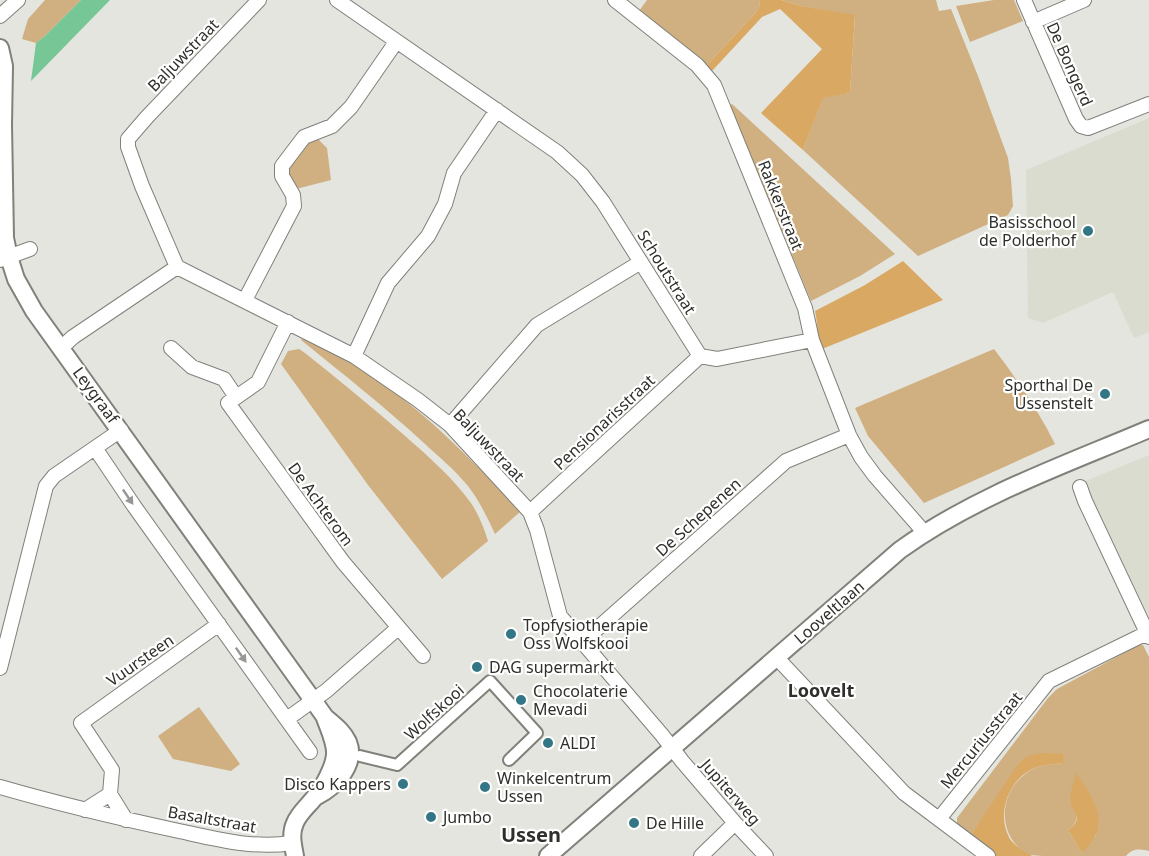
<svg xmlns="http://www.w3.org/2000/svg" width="1149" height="856" viewBox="0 0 1149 856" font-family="'Noto Sans',sans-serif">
<rect width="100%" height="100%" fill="#e4e5df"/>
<!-- built -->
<path fill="#dadccf" d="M1149,118V332L1134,338L1113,292L1043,323L1028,318L1026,170Z
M1149,455V628L1083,482Z"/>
<!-- green -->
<path fill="#d0af80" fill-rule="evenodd" d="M45,0H81L45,36L36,43L22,39L28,19Z
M647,0H760L759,7L757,11L706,66L639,11Z
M781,0H936L939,11L951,9L978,76L1008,158L1011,179L1013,206L1008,215L918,256L803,150L823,97L850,93L855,16L802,6Z
M994,0H1014L1023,21L970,42L956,6Z
M732,104L895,254L860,276L811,301L786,240L757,183L729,106Z
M317,138L327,148L331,180L296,189L287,176V168L307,142Z
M302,339C317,346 333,352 348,361C414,400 469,456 520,512L495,534C487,517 479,500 468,486C455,470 439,457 425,444C385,407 343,374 301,340Z
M299,349L305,353C339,380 372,407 404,435C428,456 452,477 471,503C479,515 484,528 488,541L442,579L368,485L281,364L288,351Z
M994,349C1017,379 1038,410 1055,444L924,503L868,436L855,408Z
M1139,645H1143L1149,657V851C1139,849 1133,848 1126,856C1103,856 1080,856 1057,856C1049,856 1037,856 1030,855C998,840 997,796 1024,775C1034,766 1049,763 1062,764L1064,754L1031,755L971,835L957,824V818L1048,698L1057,689ZM1069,799L1096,835L1082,853L1068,830C1082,820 1076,812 1069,799Z
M199,707L240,764L231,771L173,759L158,736Z"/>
<!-- forest -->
<path fill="#d9a964" d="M760,0H781L802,6L855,15L850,93L823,98L803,150L761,113L822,49L780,9L762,17L712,71L706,66L757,11L759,7Z
M903,261L943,300L822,349C817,338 818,324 815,311L865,285Z
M1043,753L1064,754L1063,764C1049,763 1034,766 1023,775C1005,790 998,819 1010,839C1016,847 1024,851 1032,856H996L971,835L1014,770L1022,760L1031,755Z
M1076,773C1096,801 1112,826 1082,853L1068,830C1087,817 1069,811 1070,797C1071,789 1074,781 1076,773Z"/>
<!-- water -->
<path fill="#77c696" d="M81,0H110L31,81L36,43L45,36Z"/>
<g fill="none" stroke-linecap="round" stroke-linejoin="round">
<!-- pedestrian casing -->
<g stroke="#80817b" stroke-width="14">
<path id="pedestrian" d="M360,756L397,765L490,681L537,733L509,760"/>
</g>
<!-- minor casing -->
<g stroke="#80817b" stroke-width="16">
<path id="minor" d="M259,0L147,117L128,139V147L142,186L177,267L354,356L418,400L450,425L530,512L537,530L560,616L662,735L682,761L735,823L766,856
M337,0L557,152L582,175L603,202L700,356L717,359L812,340
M615,0L697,65L714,85L805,308L812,340L849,435L861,457L875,476L924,532
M1024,0L1076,119L1081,126L1088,128L1149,104
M0,16L18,0
M1033,22L1084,0
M0,260L30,249
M245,300L294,206L293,195L282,176V166L304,137L332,126L351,107L396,42
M288,322L258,382L228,403L343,562L423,656
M61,348L73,337L177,267
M171,348L192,367L224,379L236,397
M354,356L388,283L428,236L445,204L454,173L497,110
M450,425L537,325L641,262
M95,448L134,506L310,752
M1080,487L1085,501L1149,637
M530,512L700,356
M581,643L786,461L849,435
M777,658L904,793L988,856
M0,668L46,486L54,476L121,430
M287,719L326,691L398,628
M0,787C59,804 118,818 179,831C216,839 253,849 292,843
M110,794L112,770L81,723L219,624
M85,810L110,794L126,820
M939,819L1049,681L1147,633
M701,856L735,823"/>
</g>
<!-- tertiary casing -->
<g stroke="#80817b" stroke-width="20">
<path id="tertiary" d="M0,48L4,66L3,125L5,238L9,257L16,279L34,311L325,717C333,724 343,731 348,742C357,764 335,787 317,796
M295,856C293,845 290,834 295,823C299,813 308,806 315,797C323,788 334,767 335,755C336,743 329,729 325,718
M548,856L900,550C975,496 1064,465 1149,429"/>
</g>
<!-- pedestrian -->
<use href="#pedestrian" stroke="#fff" stroke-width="10"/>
<!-- minor -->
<use href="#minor" stroke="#fff" stroke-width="14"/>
<!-- tertiary -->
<use href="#tertiary" stroke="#fff" stroke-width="16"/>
</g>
<!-- one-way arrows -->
<defs><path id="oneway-solid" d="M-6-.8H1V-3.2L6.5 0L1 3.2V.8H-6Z" transform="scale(1.5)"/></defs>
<g fill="#979896">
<use href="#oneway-solid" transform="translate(128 497) rotate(56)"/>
<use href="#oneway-solid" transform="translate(241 655) rotate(55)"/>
</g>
<!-- markers -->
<g fill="#337686" stroke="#fffffe" stroke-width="2">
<circle cx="1088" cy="231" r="6"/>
<circle cx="1105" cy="394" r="6"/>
<circle cx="511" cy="634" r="6"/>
<circle cx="477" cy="667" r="6"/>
<circle cx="521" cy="700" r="6"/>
<circle cx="548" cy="743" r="6"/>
<circle cx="403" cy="784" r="6"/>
<circle cx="485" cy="787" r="6"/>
<circle cx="431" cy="817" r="6"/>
<circle cx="634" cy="823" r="6"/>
</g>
<g text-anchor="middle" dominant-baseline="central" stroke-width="4.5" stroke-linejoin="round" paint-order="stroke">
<!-- street labels -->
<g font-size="16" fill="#2f302d" stroke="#fffffe">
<text transform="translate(183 55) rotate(-46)">Baljuwstraat</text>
<text transform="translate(1070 64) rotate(66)">De Bongerd</text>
<text transform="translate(781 205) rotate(68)">Rakkerstraat</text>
<text transform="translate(667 272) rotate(58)">Schoutstraat</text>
<text transform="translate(96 395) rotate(54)">Leygraaf</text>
<text transform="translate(604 422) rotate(-43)">Pensionarisstraat</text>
<text transform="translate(489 445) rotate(46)">Baljuwstraat</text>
<text transform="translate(321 504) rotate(54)">De Achterom</text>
<text transform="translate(698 517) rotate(-42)">De Schepenen</text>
<text transform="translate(829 612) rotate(-41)">Looveltlaan</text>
<text transform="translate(140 660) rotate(-35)">Vuursteen</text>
<text transform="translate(434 712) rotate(-42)">Wolfskooi</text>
<text transform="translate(981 740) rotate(-51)">Mercuriusstraat</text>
<text transform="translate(731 792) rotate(49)">Jupiterweg</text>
<text transform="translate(212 819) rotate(10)">Basaltstraat</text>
</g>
<!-- poi labels -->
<g font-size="16" fill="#2f302d" stroke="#fffffe" text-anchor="start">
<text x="1076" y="222" text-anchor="end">Basisschool<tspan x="1076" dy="18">de Polderhof</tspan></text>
<text x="1093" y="385" text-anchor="end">Sporthal De<tspan x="1093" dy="18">Ussenstelt</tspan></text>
<text x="523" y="625">Topfysiotherapie<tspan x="523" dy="18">Oss Wolfskooi</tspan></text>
<text x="489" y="667">DAG supermarkt</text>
<text x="533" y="691">Chocolaterie<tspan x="533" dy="18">Mevadi</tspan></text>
<text x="560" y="743">ALDI</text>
<text x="497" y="778">Winkelcentrum<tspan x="497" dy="18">Ussen</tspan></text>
<text x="391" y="784" text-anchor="end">Disco Kappers</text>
<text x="443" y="817">Jumbo</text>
<text x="646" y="823">De Hille</text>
</g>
<!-- neighbourhood labels -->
<g font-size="18" font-weight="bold" fill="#2f302d" stroke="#fffffe">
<text x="821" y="690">Loovelt</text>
</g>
<!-- quarter labels -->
<g font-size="20" font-weight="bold" fill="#2f302d" stroke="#fffffe">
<text x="531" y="834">Ussen</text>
</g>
</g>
</svg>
